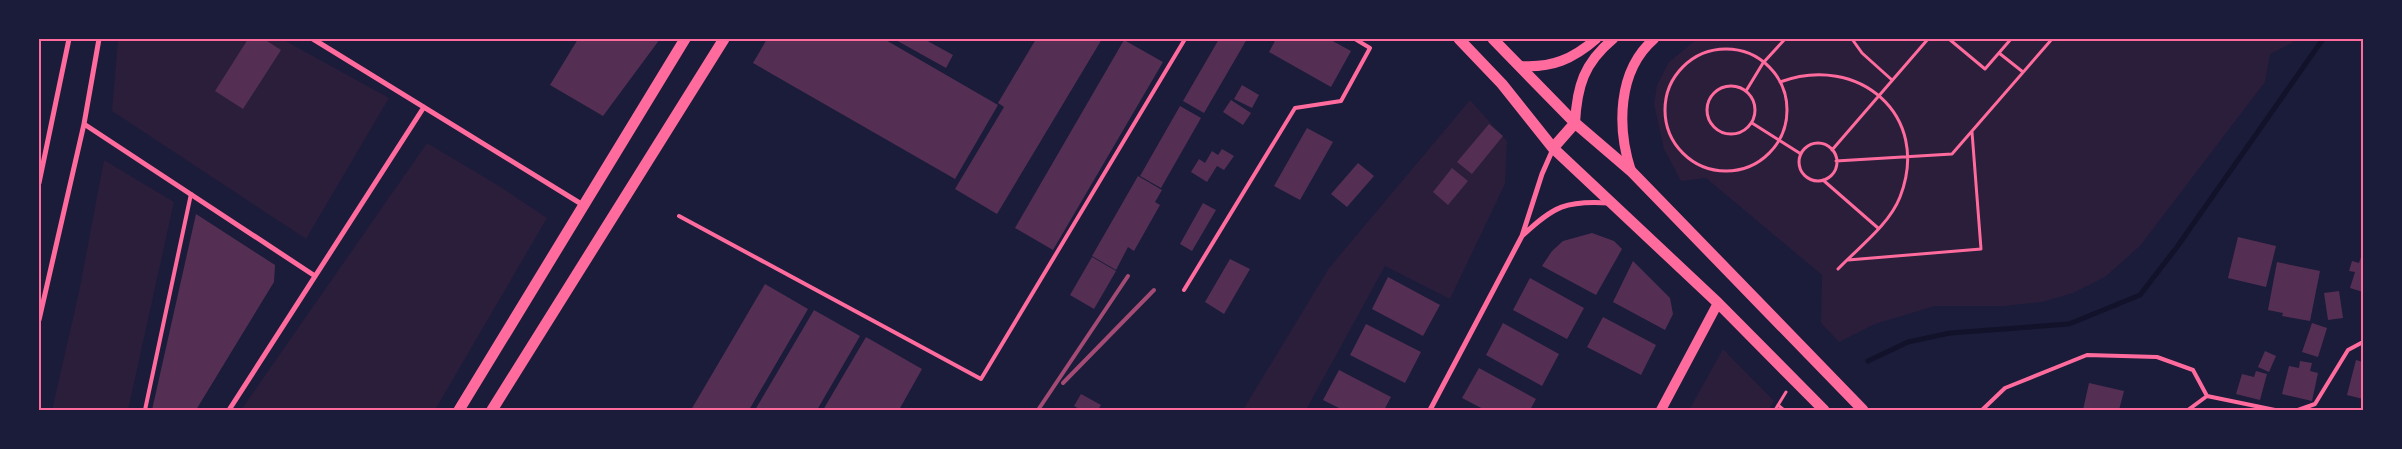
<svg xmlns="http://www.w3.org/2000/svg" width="2402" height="449" viewBox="0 0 2402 449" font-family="'Nunito Sans',sans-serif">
<rect width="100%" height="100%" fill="#1b1b3a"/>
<!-- green -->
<path fill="#2a1e3b" d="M118,39H282L389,98L306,239L112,111Z
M1697,39H2294L2292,43L2270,54L2265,82L2140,246L2105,277L2073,293L2042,302L2005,306H1935L1875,324L1839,342L1821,323L1822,275L1706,178L1681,181L1664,149L1654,104L1657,85L1669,62Z
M1470,100L1507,141L1505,184L1450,299L1385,266L1306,410H1243L1329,268Z
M427,143L496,184L547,218L435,410H241Z
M104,160L174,202L128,410H52L79,292Z
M1723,349L1774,401L1768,410H1689Z"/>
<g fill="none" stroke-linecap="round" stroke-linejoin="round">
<!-- stream -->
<path stroke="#12122b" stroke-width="5" d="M1868,361L1908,342L1950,333L2069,324L2140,295L2177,247L2323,39"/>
</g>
<!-- building -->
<path fill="#542f53" d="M248,39H264L281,50L243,109L215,91Z
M578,39H660L603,116L550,85Z
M767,39H884L998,105L955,179L753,63Z
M894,39H924L953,55L946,68Z
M1036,39H1102L997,214L955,189L1004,107L998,103Z
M1219,39H1247L1204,113L1183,101Z
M1276,39H1329L1351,51L1331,87L1269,52Z
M1124,40L1163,62L1053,250L1015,228Z
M1242,85L1259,95L1252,108L1234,99Z
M1231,100L1251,113L1243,125L1223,112Z
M1180,106L1201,118L1161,188L1140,176Z
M1489,124L1503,136L1472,174L1457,162Z
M1307,128L1333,142L1300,200L1274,186Z
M1222,149L1234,156L1224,170L1217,166L1207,182L1191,172L1199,159L1205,163L1212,151L1218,155Z
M1358,163L1374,176L1347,207L1331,194Z
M1452,168L1468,181L1448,205L1433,192Z
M1138,176L1162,190L1155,202L1160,205L1134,251L1128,247L1116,270L1092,256Z
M1203,203L1216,210L1192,251L1180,244Z
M196,214L275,265L274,282L196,410H152Z
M1592,233L1614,241L1622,249L1596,295L1542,266L1552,251L1563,241Z
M2238,237L2276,246L2266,287L2228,278Z
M2363,251V292L2350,288L2355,272L2349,271L2352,261L2359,263Z
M1092,257L1116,271L1094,309L1070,295Z
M1230,259L1250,269L1224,314L1205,302Z
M1633,261L1670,298L1673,314L1665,330L1613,302Z
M2277,262L2320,271L2310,321L2282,316L2283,313L2268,310Z
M1388,277L1440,305L1423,336L1372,309Z
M1530,278L1584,308L1567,339L1513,310Z
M765,284L808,309L749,410H691Z
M2339,291L2343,318L2328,320L2324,293Z
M814,310L860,336L817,410H755Z
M1603,317L1656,345L1641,375L1587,347Z
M1503,323L1559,354L1542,386L1486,355Z
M2312,323L2327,328L2318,357L2302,352Z
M1366,324L1421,352L1405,383L1350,355Z
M866,337L922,369L899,410H823Z
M2265,351L2276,356L2269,372L2258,367Z
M2356,360L2363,362V399L2347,395Z
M2300,361L2312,363L2310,371L2318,373L2312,401L2282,394L2289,366L2299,368Z
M1479,368L1536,399L1530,410H1485L1462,398Z
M1339,370L1391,397L1384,410H1343L1323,400Z
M2256,371L2267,374L2260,400L2236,394L2242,374L2254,377Z
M2089,383L2124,391L2119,410H2083Z
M1081,394L1101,405L1098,410H1081L1074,406Z"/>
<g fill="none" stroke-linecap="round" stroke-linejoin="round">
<!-- path -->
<path stroke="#ff6b9d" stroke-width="3" d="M1852,39L1862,53L1892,80
M1949,39L1985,69L2011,39
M1665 110a61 61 0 1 1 122 0a61 61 0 1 1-122 0Z
M1999,53L2023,72
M1780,82C1858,53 1932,115 1900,197C1889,225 1859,247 1838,269
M1707 110a24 24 0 1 1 48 0a24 24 0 1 1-48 0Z
M1746,91L1763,63L1785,39
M1752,123L1801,154
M1799 162a19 19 0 1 1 38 0a19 19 0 1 1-38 0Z
M1832,150L1928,39
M1836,161L1952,154L2052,39
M1823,180L1878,228
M1848,260L1981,249L1972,132
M1778,405L1784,410
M1775,410L1786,392"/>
<!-- service -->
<path stroke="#ff6b9d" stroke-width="4" d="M679,216L981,379L1185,39
M1184,290L1295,108L1341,101L1370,48L1355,39
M145,410L191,194
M1982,410L2005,388L2087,355L2157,357L2193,370L2207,396
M2188,410L2207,396L2275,410
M2298,410L2315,404L2348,350L2363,342"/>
<!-- minor -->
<path stroke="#ff6b9d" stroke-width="5" d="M313,39L583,205
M84,124L315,276
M39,183L69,39
M1522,236C1554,206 1566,200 1610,203
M39,320L84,124L99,39
M229,410L424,107
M1430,410L1522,236L1542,174L1553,149"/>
<!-- secondary -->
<path stroke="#ff6b9d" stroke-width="10" d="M1521,66C1552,68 1573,59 1596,39
M1575,123C1577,86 1584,63 1613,39
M1631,171C1617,128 1617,71 1654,39
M1661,410L1718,303"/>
<!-- primary -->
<path stroke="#ff6b9d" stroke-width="11" d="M1459,39L1502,84L1553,148L1718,303L1824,410
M1493,39L1575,123L1631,171L1863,410
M1553,148L1575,123
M459,410L685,39
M492,410L724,39"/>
<!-- rail -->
<path stroke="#a44b75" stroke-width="4" d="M1063,383L1154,290
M1038,410L1128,276"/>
</g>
<!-- border -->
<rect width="2402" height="449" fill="none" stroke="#1b1b3a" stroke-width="80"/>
<rect x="40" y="40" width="2322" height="369" fill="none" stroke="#ff6b9d" stroke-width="2"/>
</svg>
